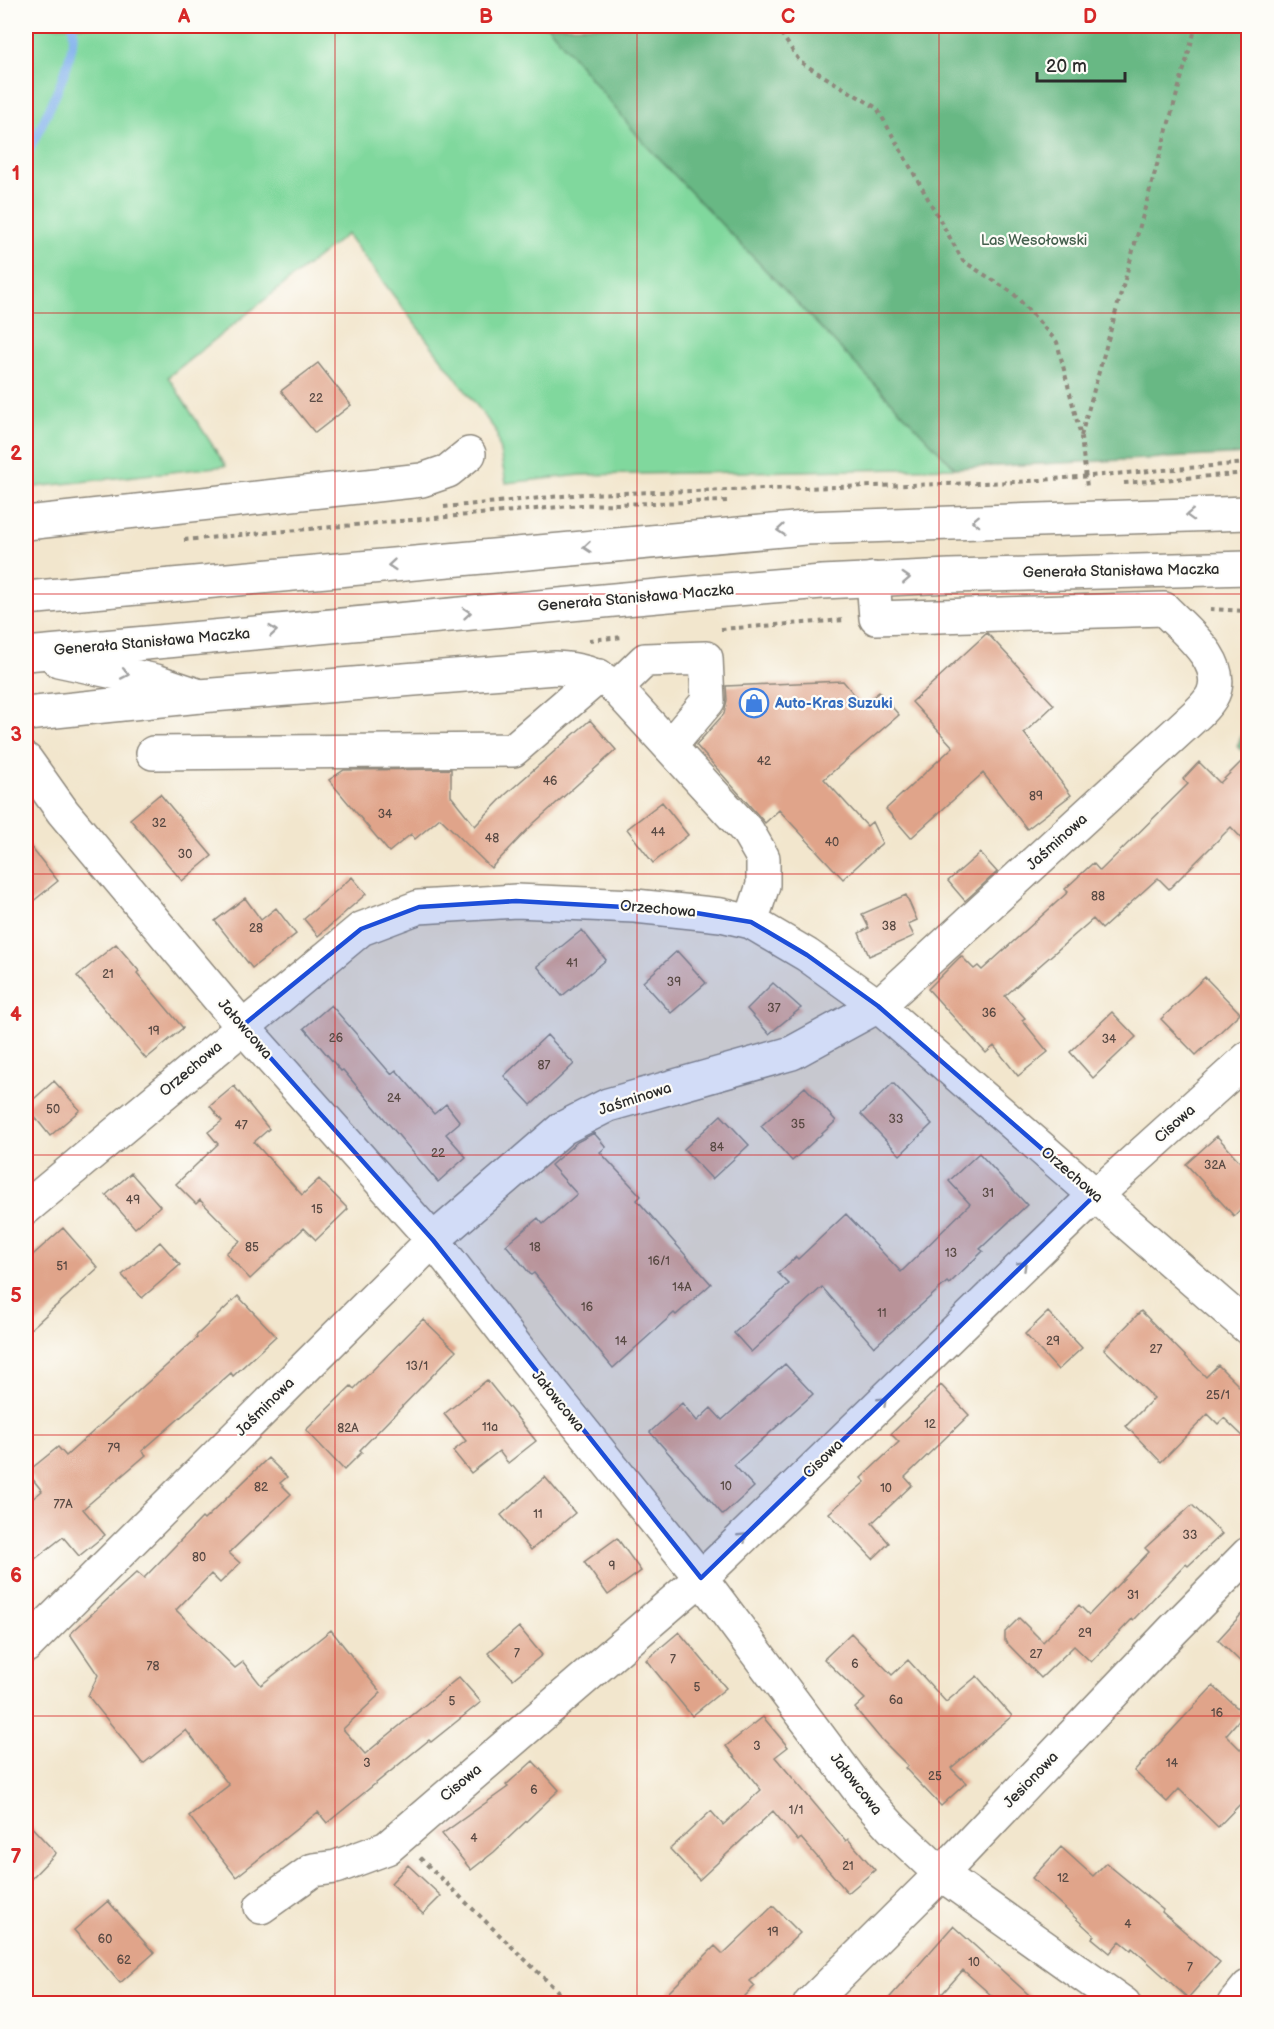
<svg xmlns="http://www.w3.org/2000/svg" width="1274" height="2029" viewBox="0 0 1274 2029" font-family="'Balsamiq Sans',sans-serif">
<rect width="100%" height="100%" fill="#fdfcf7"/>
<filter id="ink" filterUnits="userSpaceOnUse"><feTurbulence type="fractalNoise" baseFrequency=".0167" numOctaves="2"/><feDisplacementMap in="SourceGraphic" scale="12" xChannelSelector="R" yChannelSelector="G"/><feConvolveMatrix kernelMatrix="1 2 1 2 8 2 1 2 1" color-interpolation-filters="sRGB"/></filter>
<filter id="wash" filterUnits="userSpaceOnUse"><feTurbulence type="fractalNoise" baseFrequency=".008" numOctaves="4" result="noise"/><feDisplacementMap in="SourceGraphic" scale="24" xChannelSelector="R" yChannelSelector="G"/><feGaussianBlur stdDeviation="1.35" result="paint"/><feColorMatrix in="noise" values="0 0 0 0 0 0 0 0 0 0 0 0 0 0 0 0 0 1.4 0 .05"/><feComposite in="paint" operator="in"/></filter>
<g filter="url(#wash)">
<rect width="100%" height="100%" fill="#f2e6cd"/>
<!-- green -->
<path fill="#80d89d" stroke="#568264" stroke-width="1.5" d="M26,26H548L643,142L955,468L581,475L506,483L496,431L347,234L168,377L226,466L26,488Z"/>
<!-- forest -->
<path fill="#68b884" stroke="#4a7258" stroke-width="1.5" d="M548,26H1248V454L955,468L643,142Z
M1248,723V757L1237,746Z"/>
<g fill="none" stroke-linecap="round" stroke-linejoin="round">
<!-- stream -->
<path stroke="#82b2ed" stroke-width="9" d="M26,158C41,123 77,62 73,26"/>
</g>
<g id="blocks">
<!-- building -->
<path fill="#e0a48a" d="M318,363L351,405L315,433L281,391Z
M987,633L1054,705L1024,733L1071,795L1027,829L983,773L911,838L886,809L953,747L912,702Z
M843,681L863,705L879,692L899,715L824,779L867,826L872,822L882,843L843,879L779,810L765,823L696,745L724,714L727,700L726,686Z
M590,720L616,750L534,823L491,868L440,818L415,839L411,834L389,852L329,780L344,770L451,769V796L475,826L505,795Z
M1248,755V845L1231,827L1169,889L1158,878L1102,929L1093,919L1005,996L1025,1018L1022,1020L1048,1052L1018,1076L994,1046L986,1053L928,989L961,956L974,969L978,966L982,970L1068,892L1065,889L1093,863L1100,871L1188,784L1183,779L1199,762L1220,783Z
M160,794L212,856L182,881L130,819Z
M662,802L688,835L653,863L627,829Z
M26,841L58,881L26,907Z
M980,853L997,872L965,901L948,881Z
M352,877L366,894L318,936L304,919Z
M906,895L917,920L908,924L914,936L869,956L859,933L869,928L862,914Z
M245,898L261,920L276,908L296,934L252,968L215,921Z
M582,930L606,960L562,996L537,966Z
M116,944L139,971L137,973L183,1028L146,1059L77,976Z
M677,951L706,983L671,1013L643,982Z
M1205,977L1240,1013L1196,1055L1161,1019Z
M773,983L801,1008L769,1034L747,1009Z
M331,1005L391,1074L396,1070L434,1114L446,1104L460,1122L446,1134L466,1157L438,1182L343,1070L341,1071L304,1028Z
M1112,1012L1136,1037L1093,1078L1070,1052Z
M547,1035L574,1064L531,1105L504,1076Z
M54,1081L80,1110L50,1136L26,1106Z
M893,1083L932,1124L900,1155L861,1114Z
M234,1086L269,1129L254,1142L302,1195L319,1179L348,1209L316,1240L304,1228L250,1279L226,1253L240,1241L200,1200L196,1204L176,1184L218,1144L208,1132L222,1121L210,1106Z
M805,1087L836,1121L792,1161L761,1126Z
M721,1115L749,1145L712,1179L684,1149Z
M594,1133L606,1147L600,1152L641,1196L637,1200L711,1284L676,1315L674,1313L613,1368L534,1273L531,1275L506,1245L538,1218L543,1224L577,1194L551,1165L577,1142Z
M1217,1136L1248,1171V1202L1234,1216L1186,1164Z
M979,1153L1027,1205L980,1249L983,1251L949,1284L947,1282L874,1347L822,1287L751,1352L734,1333L789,1284L778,1273L796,1257L798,1259L846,1214L901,1272L970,1204L949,1181Z
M131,1173L160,1206L135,1228L106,1195Z
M63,1228L98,1268L26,1333V1261Z
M160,1242L180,1265L142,1298L122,1275Z
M238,1296L276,1336L233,1376L231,1373L142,1451L146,1455L83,1509L105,1535L79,1556L63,1537L26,1566V1504L42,1491L27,1472L58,1447L66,1456L197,1338L196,1336Z
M1141,1311L1206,1377L1218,1365L1248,1395V1441L1224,1418L1218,1424L1208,1414L1161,1462L1126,1426L1154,1398L1104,1349Z
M1048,1312L1082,1348L1058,1370L1025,1334Z
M423,1319L456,1351L360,1450L362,1452L344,1470L306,1430L351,1386L354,1389Z
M785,1364L813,1394L734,1465L754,1487L723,1515L650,1432L682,1403L697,1421L711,1408L722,1420Z
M487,1380L536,1441L508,1463L499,1451L471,1473L453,1451L466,1441L444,1414Z
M941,1385L969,1415L905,1477L912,1485L872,1523L889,1543L873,1559L829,1513L865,1482L861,1478L899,1442L891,1434Z
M268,1458L287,1477L280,1483L291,1494L229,1553L240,1563L220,1583L211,1574L176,1610L235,1668L243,1662L261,1685L331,1630L381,1693L343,1729L365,1754L459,1677L481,1702L431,1742L429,1740L327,1823L318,1812L236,1877L189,1816L229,1785L186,1730L143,1764L88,1696L98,1675L70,1634L137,1572L144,1578L202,1518L204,1520Z
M545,1477L575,1513L531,1550L501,1515Z
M1192,1505L1222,1534L1188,1566L1186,1564L1133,1620L1132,1619L1091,1662L1074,1646L1041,1678L1005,1641V1632L1019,1618L1043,1642L1079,1605L1089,1615L1149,1552L1145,1548Z
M617,1538L641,1571L608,1595L584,1562Z
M1248,1607V1669L1218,1640Z
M519,1627L542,1655L513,1679L488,1653Z
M679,1632L726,1688L692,1716L646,1660Z
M851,1633L892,1675L908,1660L946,1702L977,1676L1012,1716L951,1768L966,1783L941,1806L905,1768L908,1766L879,1737L855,1708L865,1699L824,1659Z
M1213,1686L1244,1714L1226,1735L1248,1757V1796L1218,1827L1179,1789L1167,1802L1134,1771Z
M763,1717L788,1747L775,1757L846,1841L848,1839L875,1870L848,1893L801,1838L798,1841L773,1811L699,1880L670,1849L711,1811L723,1825L761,1790L726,1746Z
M533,1761L559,1790L494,1852L471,1870L442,1834L508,1787L506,1785Z
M26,1821L56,1853L26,1884Z
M1061,1847L1093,1876L1106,1863L1163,1910L1162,1912L1220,1962L1188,1998L1132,1948L1131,1950L1120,1941L1110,1953L1092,1938L1094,1935L1032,1878Z
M408,1865L441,1896L423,1914L391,1883Z
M108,1901L154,1953L120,1983L74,1930Z
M773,1906L800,1933L750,1981L755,1986L737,2004H657L715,1946L723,1954Z
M953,1926L1039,2004H1001L963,1970L933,2004H884Z"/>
</g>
</g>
<g filter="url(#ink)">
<use href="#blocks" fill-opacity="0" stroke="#8e887c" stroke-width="1.5"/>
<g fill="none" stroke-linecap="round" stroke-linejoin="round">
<!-- minor casing -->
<g stroke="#8e887c" stroke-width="36">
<path id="minor" d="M26,523L422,480L448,471L469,454
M616,688L645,660L706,658L708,701L670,746
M26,714L200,696L555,668C577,669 598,673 616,688L748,832L763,858V885L751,922
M153,753L513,750L599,676
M26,760L63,812L242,1026L433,1240L549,1389L701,1578L864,1797L892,1828L941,1874L1124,2004
M26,1208L361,929L419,907L516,901L635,906L721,915L751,922L807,955L878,1006L1248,1328
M26,1646L433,1240L563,1128L608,1105L792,1053L878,1006L1198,713C1203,708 1210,701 1213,694C1227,662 1184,630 1164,609L876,618L873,579
M261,1907L313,1870L336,1867L387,1848L701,1578L1082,1208L1248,1058
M810,2004L941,1874L1173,1630L1248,1554
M1234,2004L1248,1987"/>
</g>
<!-- highway casing -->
<g stroke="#8e887c" stroke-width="36">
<path id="highway" d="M26,598L805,528L1248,513
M26,654L701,592L822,582L950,576L1248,568
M58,660L156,681L200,696"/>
</g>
<!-- path -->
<path stroke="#8e887c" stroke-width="4" stroke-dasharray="4.5 4.5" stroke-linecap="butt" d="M776,26L800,62L877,108L963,261L1013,293L1057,342L1081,437L1087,487
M1081,436L1196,26
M1124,483L1248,473
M444,507L584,494L1017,482L1248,463
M184,540L582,505L727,501
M1210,609L1248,611
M721,629L845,620
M589,640L624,637
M420,1858L571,2004"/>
<!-- minor -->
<use href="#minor" stroke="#fff" stroke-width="33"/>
<!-- highway -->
<use href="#highway" stroke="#fff" stroke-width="33"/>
</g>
<!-- one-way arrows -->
<defs><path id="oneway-chevron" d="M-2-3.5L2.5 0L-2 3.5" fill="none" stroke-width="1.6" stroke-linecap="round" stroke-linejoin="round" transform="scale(1.5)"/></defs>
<g stroke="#a0a0a0">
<use href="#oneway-chevron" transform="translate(1190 515) rotate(178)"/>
<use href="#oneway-chevron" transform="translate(976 521) rotate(178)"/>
<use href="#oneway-chevron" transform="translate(781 530) rotate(175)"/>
<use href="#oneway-chevron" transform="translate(587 547) rotate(175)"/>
<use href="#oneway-chevron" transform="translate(392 565) rotate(175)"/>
<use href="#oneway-chevron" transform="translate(906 578) rotate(-3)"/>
<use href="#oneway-chevron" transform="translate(467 613) rotate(-5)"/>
<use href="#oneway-chevron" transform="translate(273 631) rotate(-5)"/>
<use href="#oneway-chevron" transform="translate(125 674) rotate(11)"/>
<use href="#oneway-chevron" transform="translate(1023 1265) rotate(-44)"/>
<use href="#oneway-chevron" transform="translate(883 1401) rotate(-44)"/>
<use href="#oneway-chevron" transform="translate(743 1537) rotate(-44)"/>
</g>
</g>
<!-- marked area -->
<path fill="#1d4ed8" fill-opacity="0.2" stroke="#1d4ed8" stroke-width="4.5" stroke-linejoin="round" d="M516,901L678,910L751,922L807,955L878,1006L1095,1195L701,1578L433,1240L242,1026L361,929L419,907Z"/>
<!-- grid -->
<path fill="none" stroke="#d62828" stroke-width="1.5" stroke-opacity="0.55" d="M335,26V2004M637,26V2004M939,26V2004M26,313H1248M26,594H1248M26,874H1248M26,1155H1248M26,1435H1248M26,1716H1248"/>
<!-- icons -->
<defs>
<g id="shop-ring" transform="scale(1.5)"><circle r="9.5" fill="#fdfcf7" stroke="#3f7fe0" stroke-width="1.5"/><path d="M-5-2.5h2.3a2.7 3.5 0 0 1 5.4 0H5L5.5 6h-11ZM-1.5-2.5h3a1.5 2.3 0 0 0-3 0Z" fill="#3f7fe0"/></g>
</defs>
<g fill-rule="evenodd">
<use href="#shop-ring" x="754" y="703"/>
</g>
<g text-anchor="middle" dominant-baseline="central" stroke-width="4.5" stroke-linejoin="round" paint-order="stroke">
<!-- number labels -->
<g font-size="12" fill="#584943">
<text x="316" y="398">22</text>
<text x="764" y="761">42</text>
<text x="550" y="781">46</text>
<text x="1036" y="796">89</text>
<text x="385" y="814">34</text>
<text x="159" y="823">32</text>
<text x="658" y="832">44</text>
<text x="492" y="838">48</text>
<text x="832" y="842">40</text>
<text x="185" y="854">30</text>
<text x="1098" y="896">88</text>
<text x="889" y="926">38</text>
<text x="256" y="928">28</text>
<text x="572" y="963">41</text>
<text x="108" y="974">21</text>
<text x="674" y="982">39</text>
<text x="774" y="1008">37</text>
<text x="989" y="1013">36</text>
<text x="154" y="1031">19</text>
<text x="336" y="1038">26</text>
<text x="1109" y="1039">34</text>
<text x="544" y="1065">87</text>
<text x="394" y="1098">24</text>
<text x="53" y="1109">50</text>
<text x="896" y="1119">33</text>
<text x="798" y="1124">35</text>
<text x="241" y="1125">47</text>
<text x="717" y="1147">84</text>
<text x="438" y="1153">22</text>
<text x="1215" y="1165">32A</text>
<text x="988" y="1193">31</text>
<text x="133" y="1200">49</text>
<text x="317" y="1209">15</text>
<text x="252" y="1247">85</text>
<text x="535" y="1247">18</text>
<text x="951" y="1253">13</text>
<text x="659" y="1261">16/1</text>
<text x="62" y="1266">51</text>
<text x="682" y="1287">14A</text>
<text x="587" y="1307">16</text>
<text x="882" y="1313">11</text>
<text x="621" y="1341">14</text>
<text x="1053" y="1341">29</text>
<text x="1156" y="1349">27</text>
<text x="417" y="1366">13/1</text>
<text x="1218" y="1395">25/1</text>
<text x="930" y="1424">12</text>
<text x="490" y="1427">11a</text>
<text x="348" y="1428">82A</text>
<text x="114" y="1448">79</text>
<text x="726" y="1486">10</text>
<text x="261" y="1487">82</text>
<text x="886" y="1488">10</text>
<text x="63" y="1504">77A</text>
<text x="538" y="1514">11</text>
<text x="1190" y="1535">33</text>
<text x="199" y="1557">80</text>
<text x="612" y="1566">9</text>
<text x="1133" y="1595">31</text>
<text x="1085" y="1633">29</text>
<text x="517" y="1653">7</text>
<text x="1036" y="1654">27</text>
<text x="673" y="1659">7</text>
<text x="855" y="1664">6</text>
<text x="153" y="1666">78</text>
<text x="697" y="1687">5</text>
<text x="896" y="1700">6a</text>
<text x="452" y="1701">5</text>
<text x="1217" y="1713">16</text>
<text x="757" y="1746">3</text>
<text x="367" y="1763">3</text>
<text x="1172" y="1763">14</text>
<text x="935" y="1776">25</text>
<text x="534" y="1790">6</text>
<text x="796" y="1810">1/1</text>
<text x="474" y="1838">4</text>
<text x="848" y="1866">21</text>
<text x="1063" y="1878">12</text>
<text x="1128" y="1924">4</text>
<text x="773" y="1932">19</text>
<text x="105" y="1939">60</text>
<text x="124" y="1960">62</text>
<text x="974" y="1962">10</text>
<text x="1190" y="1967">7</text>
</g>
<!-- park labels -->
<g font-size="15" fill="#445f4d" stroke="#fdfcf7">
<text x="1034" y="240">Las Wesołowski</text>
</g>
<!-- street labels -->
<g font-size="15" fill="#2b2b2b" stroke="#fdfcf7">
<text transform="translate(1121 571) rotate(-1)">Generała Stanisława Maczka</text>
<text transform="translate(636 598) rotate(-5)">Generała Stanisława Maczka</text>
<text transform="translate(152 642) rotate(-5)">Generała Stanisława Maczka</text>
<text transform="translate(1057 842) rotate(-42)">Jaśminowa</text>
<text transform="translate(658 909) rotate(5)">Orzechowa</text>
<text transform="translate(245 1029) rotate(49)">Jałowcowa</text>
<text transform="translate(191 1069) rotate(-40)">Orzechowa</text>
<text transform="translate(635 1099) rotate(-18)">Jaśminowa</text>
<text transform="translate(1175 1124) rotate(-42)">Cisowa</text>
<text transform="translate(1072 1175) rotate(41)">Orzechowa</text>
<text transform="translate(558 1401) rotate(51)">Jałowcowa</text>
<text transform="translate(265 1407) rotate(-45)">Jaśminowa</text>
<text transform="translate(823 1459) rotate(-44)">Cisowa</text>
<text transform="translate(1031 1780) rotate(-46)">Jesionowa</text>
<text transform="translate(461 1783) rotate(-40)">Cisowa</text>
<text transform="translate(856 1784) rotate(52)">Jałowcowa</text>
</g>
<!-- shop labels -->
<g font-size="15" font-weight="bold" fill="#366cbe" stroke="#fdfcf7" text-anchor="start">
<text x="775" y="703">Auto-Kras Suzuki</text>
</g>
</g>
<!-- margin -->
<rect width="1274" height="2029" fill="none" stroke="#fdfcf7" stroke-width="66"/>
<!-- scale -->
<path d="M1037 72v9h88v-9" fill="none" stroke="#2b2b2b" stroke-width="3"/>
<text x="1046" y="72" font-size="18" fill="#2b2b2b" stroke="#fdfcf7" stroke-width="4.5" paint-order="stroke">20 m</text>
<rect x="33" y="33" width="1208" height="1963" fill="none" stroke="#d62828" stroke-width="2"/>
<g font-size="20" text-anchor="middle" font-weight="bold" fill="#d62828">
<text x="184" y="23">A</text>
<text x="486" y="23">B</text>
<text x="788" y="23">C</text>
<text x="1090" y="23">D</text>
<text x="16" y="180">1</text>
<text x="16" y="460">2</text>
<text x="16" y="741">3</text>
<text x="16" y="1021">4</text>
<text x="16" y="1302">5</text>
<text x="16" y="1582">6</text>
<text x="16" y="1863">7</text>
</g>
</svg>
